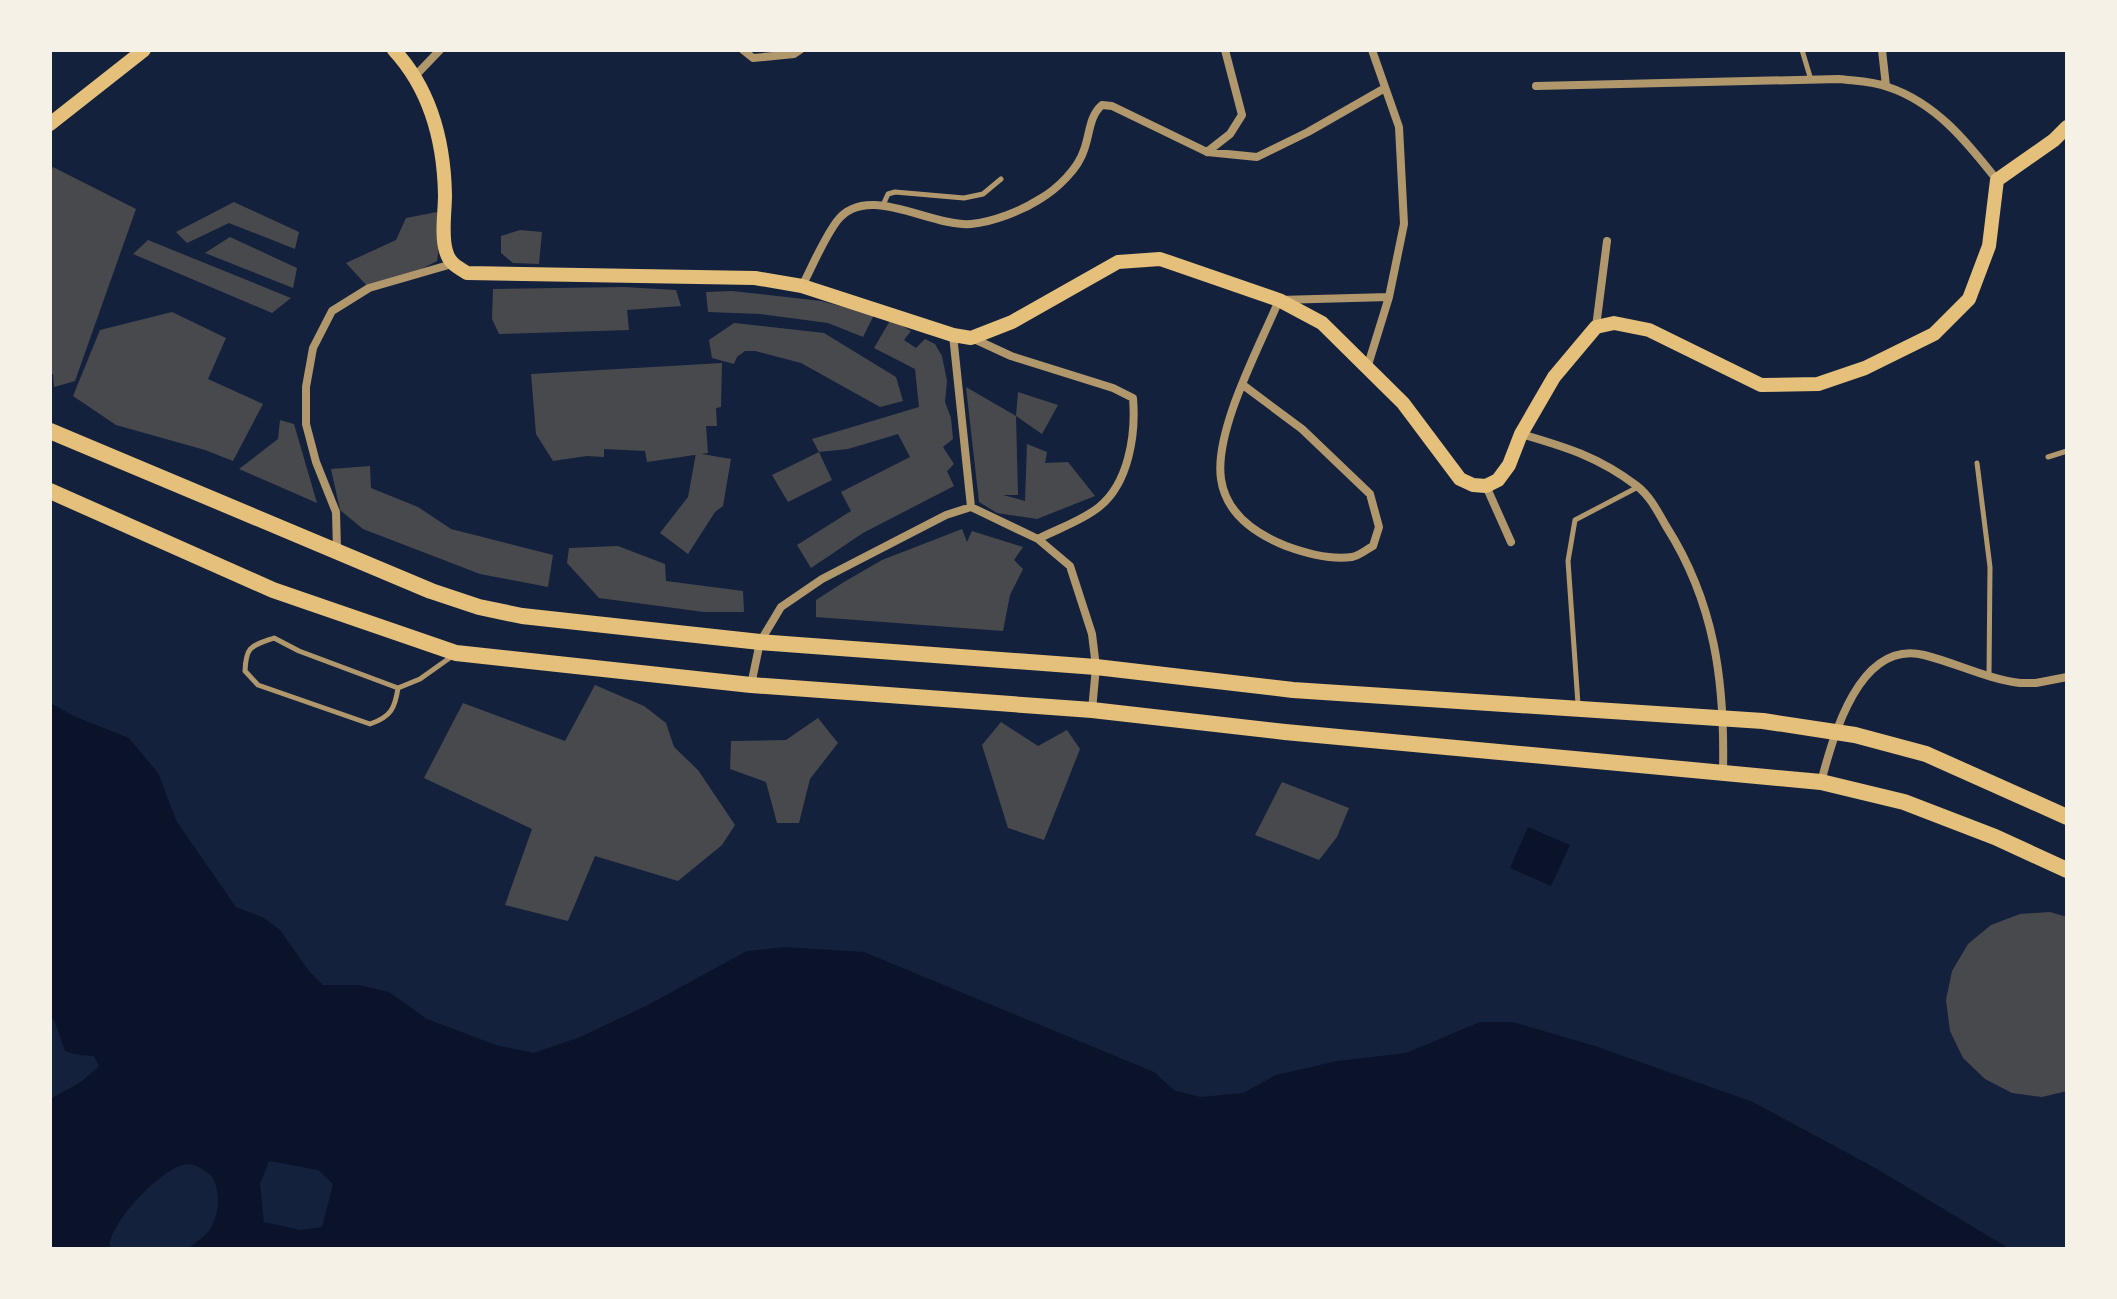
<svg xmlns="http://www.w3.org/2000/svg" width="2117" height="1299" viewBox="0 0 2117 1299" font-family="'Roboto Condensed',sans-serif">
<rect width="100%" height="100%" fill="#14213d"/>
<!-- water -->
<path fill="#0b132b" fill-rule="evenodd" d="M50,703L76,717L129,738L158,773L177,822L236,907L264,918L280,930L309,971L323,985H359L389,992L427,1019L496,1045L534,1053L580,1037L646,1006L747,951L785,947L864,952L1154,1072L1174,1090L1200,1097L1243,1093L1276,1075L1337,1061L1406,1053L1480,1022H1513L1595,1046L1753,1102L1877,1169L2010,1249H189C194,1242 202,1239 208,1232C220,1216 221,1193 212,1176C203,1170 194,1162 183,1165C160,1170 106,1226 110,1249H50V1099L81,1082L99,1066L94,1056L78,1055L65,1051L54,1020L50,1018ZM269,1161L318,1170L333,1184L322,1227L300,1230L264,1222L260,1184Z
M1528,827L1570,845L1551,886L1510,868Z"/>
<!-- building -->
<path fill="#48494c" d="M53,167L136,209L75,381L54,387L53,374H50V174Z
M234,202L299,232L295,249L229,223L187,243L176,232Z
M437,212L441,233L437,261L404,278L369,288L346,263L396,240L406,218Z
M520,230L542,232L539,264L513,263L501,253V236Z
M230,237L297,268L293,288L205,253Z
M148,240L291,298L272,313L133,254Z
M624,287L676,290L681,306L627,310L629,330L499,334L492,319L493,289Z
M732,291L821,301L874,315L863,337L828,323L760,314L708,312L706,292Z
M172,312L226,338L208,379L263,404L233,461L205,450L116,425L73,396L100,330Z
M891,319L911,331L904,340L916,348L925,339L935,344L942,356L947,381L945,402L951,418L953,439L943,447L954,464L947,471L954,486L863,533L811,568L797,545L851,511L841,492L910,457L898,434L848,449L819,452L812,439L919,407L915,369L874,348Z
M734,323L824,333L896,377L903,401L880,407L801,363L755,351H745L737,357L734,364L712,358L709,340Z
M722,363L721,407L716,408L717,426H706L708,453L647,462L645,451L604,449V457L587,456L553,461L536,434L531,374Z
M966,387L1016,416L1018,392L1058,405L1042,434L1016,416L1018,495H1003L1025,501L1027,444L1047,452L1045,463L1068,462L1095,496L1037,519L997,513L979,502Z
M280,420L294,424L317,503L239,469L278,439Z
M819,452L832,480L788,502L772,475Z
M696,453L731,459L723,506L715,512L688,554L660,533L688,497Z
M370,466L371,488L418,507L451,529L553,555L548,587L480,574L363,529L340,510L331,469Z
M962,529L967,542L972,531L1023,547L1014,560L1023,569L1010,595L1003,631L816,617V600L844,582L882,560Z
M618,546L665,564L666,581L743,591L744,612H704L599,598L567,563L569,548Z
M595,685L644,706L666,723L674,747L698,770L735,825L722,845L678,881L595,856L568,921L505,905L532,829L424,778L463,703L565,741Z
M818,718L838,743L810,779L799,823H777L766,782L730,769L731,741L786,740Z
M1001,722L1038,746L1067,730L1080,749L1044,840L1008,828L982,745Z
M1282,782L1349,808L1337,837L1319,860L1255,835Z
M2050,912L2067,917V1091L2042,1097L2012,1093L1985,1079L1963,1058L1950,1031L1946,1000L1952,971L1968,944L1991,925L2020,914Z"/>
<g fill="none" stroke-linecap="round" stroke-linejoin="round">
<!-- service -->
<path stroke="#b1986c" stroke-width="5" d="M1802,50L1811,80
M883,205L888,194L895,192L964,198L983,194L1001,179
M2048,457L2067,451
M1977,463L1990,567L1989,675
M398,688C395,708 391,717 370,724L258,685L245,671C246,646 251,646 274,638L299,651L398,688L420,679L451,657
M1578,704L1568,561L1575,520L1638,487"/>
<!-- minor -->
<path stroke="#b1986c" stroke-width="8" d="M743,50L753,58L794,54L800,50
M1882,50L1886,86
M415,76L440,50
M1536,86L1839,79C1855,81 1873,81 1888,87C1936,103 1967,142 1997,180
M1207,152L1230,134L1242,115L1225,50
M802,286C813,265 823,240 837,221C867,182 930,227 971,224C993,222 1021,211 1040,199C1057,189 1078,169 1084,150C1090,134 1089,116 1102,105L1112,106L1207,152L1257,157L1308,132L1385,88
M1596,327L1607,241
M953,335L971,507
M972,338L1011,356L1113,388L1133,398C1136,434 1129,483 1099,507C1082,521 1057,529 1038,539
M1368,365L1389,297L1404,224L1399,127L1372,50
M1243,385L1302,429L1370,494L1379,527L1373,546C1367,549 1359,556 1352,557C1331,560 1305,553 1286,546C1256,534 1226,514 1221,479C1214,430 1260,346 1279,300L1389,297
M1521,434C1566,447 1599,457 1637,486C1650,496 1658,512 1666,526C1715,603 1725,682 1723,772
M1486,486L1511,542
M337,550L336,512L316,462L306,424V387L313,348L332,311L369,288L452,264
M751,685L760,642L781,607L822,579L946,515L971,507L1038,539L1070,566L1092,634L1096,667L1092,710
M1821,782C1833,737 1859,639 1924,655C1956,663 1987,679 2020,683H2036L2067,677"/>
<!-- secondary -->
<path stroke="#e5c07b" stroke-width="14" d="M394,50C430,89 444,142 445,195C445,212 441,235 446,251C449,263 457,267 467,273L755,278L802,286L953,335L971,338L1012,322L1118,262L1160,259L1279,300L1322,323L1403,403L1460,479L1473,485L1486,486L1498,480L1509,465L1521,434L1554,377L1596,327L1614,323L1649,330L1761,385L1818,384L1865,368L1934,334L1969,299L1989,246L1997,180L2054,140L2067,127
M50,124L144,50"/>
<!-- primary -->
<path stroke="#e5c07b" stroke-width="16" d="M50,431L431,591L479,607L522,616L760,642L1096,667L1293,690L1763,721L1855,735L1926,754L2067,817
M50,491L273,590L456,653L751,685L1092,710L1285,732L1821,782L1904,802L1995,837L2067,870"/>
</g>
<!-- border -->
<rect width="2117" height="1299" fill="none" stroke="#f6f1e7" stroke-width="104"/>
</svg>
